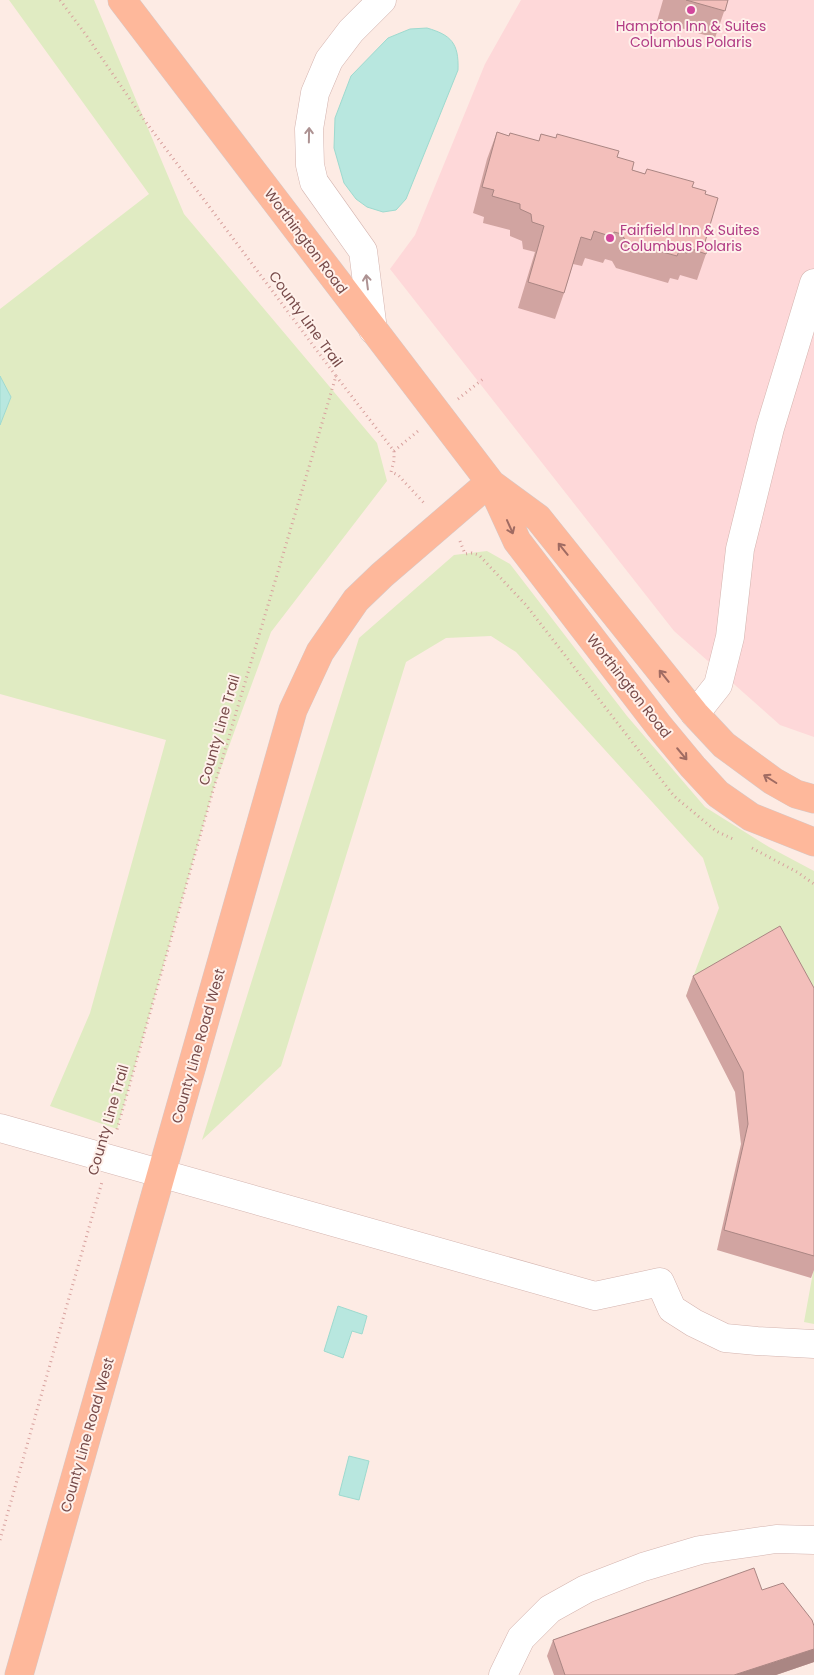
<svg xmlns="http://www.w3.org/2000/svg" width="814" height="1675" viewBox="0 0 814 1675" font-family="Poppins,sans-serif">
<rect width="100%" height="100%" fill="#fdebe4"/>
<!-- commercial -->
<path fill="#fed8d9" d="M521,0H814V737L780,725L674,631L390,269L415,235L485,64Z"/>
<!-- green -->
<path fill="#e0ebc2" d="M9,0H94L184,214L377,443L387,481L271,632L214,787L117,1129L50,1106L90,1013L166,740L0,694V425L11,397L0,376V309L149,194Z
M487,551L510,564L627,716L705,807L769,847L814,871V1021L773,946L686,996L719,908L703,858L516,652L491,636L446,638L406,662L281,1066L202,1140L359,638L454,555Z
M814,1267V1324L804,1322Z"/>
<!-- water -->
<path fill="#b8e7df" stroke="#9edacf" d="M427,28C451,35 459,43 458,70L406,199L396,210L383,212L367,207L356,199L344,183L334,148L335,118L351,76L388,38L410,29Z
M0,376L11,397L0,425Z
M338,1306L367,1316L362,1334L352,1331L343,1358L324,1351Z
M349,1456L369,1461L359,1500L339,1495Z"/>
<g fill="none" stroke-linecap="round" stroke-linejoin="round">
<!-- minor casing -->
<g stroke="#d4b4af" stroke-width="29">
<path id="minor" d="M373,330L363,251L314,182L310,165L309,129L315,93L329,60L351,31L382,0
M695,714L718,685L730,637L740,549L770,428L814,283
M0,1128L595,1296L660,1282L672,1309L694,1323L725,1338L757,1341L814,1344
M503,1675L521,1638L550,1609L586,1589L643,1567L700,1550L776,1539L814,1540"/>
</g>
<!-- major casing -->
<g stroke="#d6c9c8" stroke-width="29">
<path id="major" d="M122,0L490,482L517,541L659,726L693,767L718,794L751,817L814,842
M493,485L538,518L695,714L724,745L773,781L796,794L814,799
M19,1675L293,710L320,652L356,600L382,575L490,482"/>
</g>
<!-- path -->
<path stroke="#d8a19e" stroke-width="3" stroke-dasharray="1 4" stroke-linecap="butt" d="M60,0L86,35L145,121L336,376L214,787L116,1133
M336,376L394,451V461L391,472L398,475L425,504
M458,399L483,379
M394,451L418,431
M460,541L465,554L472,553L479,555L526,605L674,796L716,831L733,839
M752,848L797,872L814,884
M0,1540L102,1182"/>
<!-- minor -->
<use href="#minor" stroke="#fff" stroke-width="28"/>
<!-- major -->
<use href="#major" stroke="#feb89b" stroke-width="28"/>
</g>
<!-- wall -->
<path fill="#d1a4a1" d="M663,0H728L715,38L657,21Z
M497,132L509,136L539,141L541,134L617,157L632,170L692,187L705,194V242L706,254L697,280L680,275L678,280L670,278L668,283L616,268L612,261L605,259L603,263L585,258L582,266L573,264L564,293L555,319L518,308L535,252L523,249L522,241L510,236V230L483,223L484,217L473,213L487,159Z
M693,976L814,988V1270L811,1278L717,1250L741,1144L735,1092L686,996Z
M762,1590L814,1626V1662L776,1675H554L547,1656L553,1640Z"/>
<!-- shaded-wall -->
<path fill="#aa8683" d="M814,1649V1662L776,1675H734Z"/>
<!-- building -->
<path fill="#f3bfbb" stroke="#aa8683" d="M686,0H728L725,11Z
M497,132L509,136L510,133L539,141L541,134L556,138L557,134L619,151L617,157L634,162L632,170L645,174L647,169L694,182L692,187L706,191L705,194L718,198L705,242L709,244L706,254L689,248L687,253L679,251L677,256L626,242L622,234L614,232L613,237L594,231L591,240L581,237L564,293L528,282L544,226L532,222L531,214L520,209V204L492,196L494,190L482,187Z
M780,926L814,988V1256L724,1230L748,1124L743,1072L693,976Z
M754,1568L762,1590L783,1583L812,1620L814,1626V1649L734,1675H565L553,1640Z"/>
<!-- one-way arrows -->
<defs><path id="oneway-shaft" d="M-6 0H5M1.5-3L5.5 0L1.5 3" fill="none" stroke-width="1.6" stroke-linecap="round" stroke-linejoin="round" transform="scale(1.25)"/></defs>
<g stroke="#ad9292">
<use href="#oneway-shaft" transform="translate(309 135) rotate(-89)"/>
<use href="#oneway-shaft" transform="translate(367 282) rotate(-97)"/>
</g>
<g stroke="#a06b62">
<use href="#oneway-shaft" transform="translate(510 527) rotate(66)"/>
<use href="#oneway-shaft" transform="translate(563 549) rotate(-129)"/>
<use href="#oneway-shaft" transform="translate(664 676) rotate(-129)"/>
<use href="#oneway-shaft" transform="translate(682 754) rotate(50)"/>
<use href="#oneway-shaft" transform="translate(770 779) rotate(-148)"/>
</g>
<!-- markers -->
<g fill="#d1479c" stroke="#fff1eb" stroke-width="2">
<circle cx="691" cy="10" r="5"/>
<circle cx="610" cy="238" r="5"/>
</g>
<g text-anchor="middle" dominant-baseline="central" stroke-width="4" stroke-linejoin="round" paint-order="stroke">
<!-- hotel labels -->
<g font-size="14" fill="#b23c85" stroke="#fff1eb">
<text x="691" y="26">Hampton Inn &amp; Suites<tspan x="691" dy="16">Columbus Polaris</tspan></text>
<text x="620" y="230" text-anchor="start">Fairfield Inn &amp; Suites<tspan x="620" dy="16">Columbus Polaris</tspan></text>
</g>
<!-- street labels -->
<g font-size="14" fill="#774a49" stroke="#fff1eb">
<text transform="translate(306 241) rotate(53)">Worthington Road</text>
<text transform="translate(306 319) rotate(54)">County Line Trail</text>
<text transform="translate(629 686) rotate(52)">Worthington Road</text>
<text transform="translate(219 730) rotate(-74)">County Line Trail</text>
<text transform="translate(198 1046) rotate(-74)">County Line Road West</text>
<text transform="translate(108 1120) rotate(-74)">County Line Trail</text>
<text transform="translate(87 1435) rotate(-74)">County Line Road West</text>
</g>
</g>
</svg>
